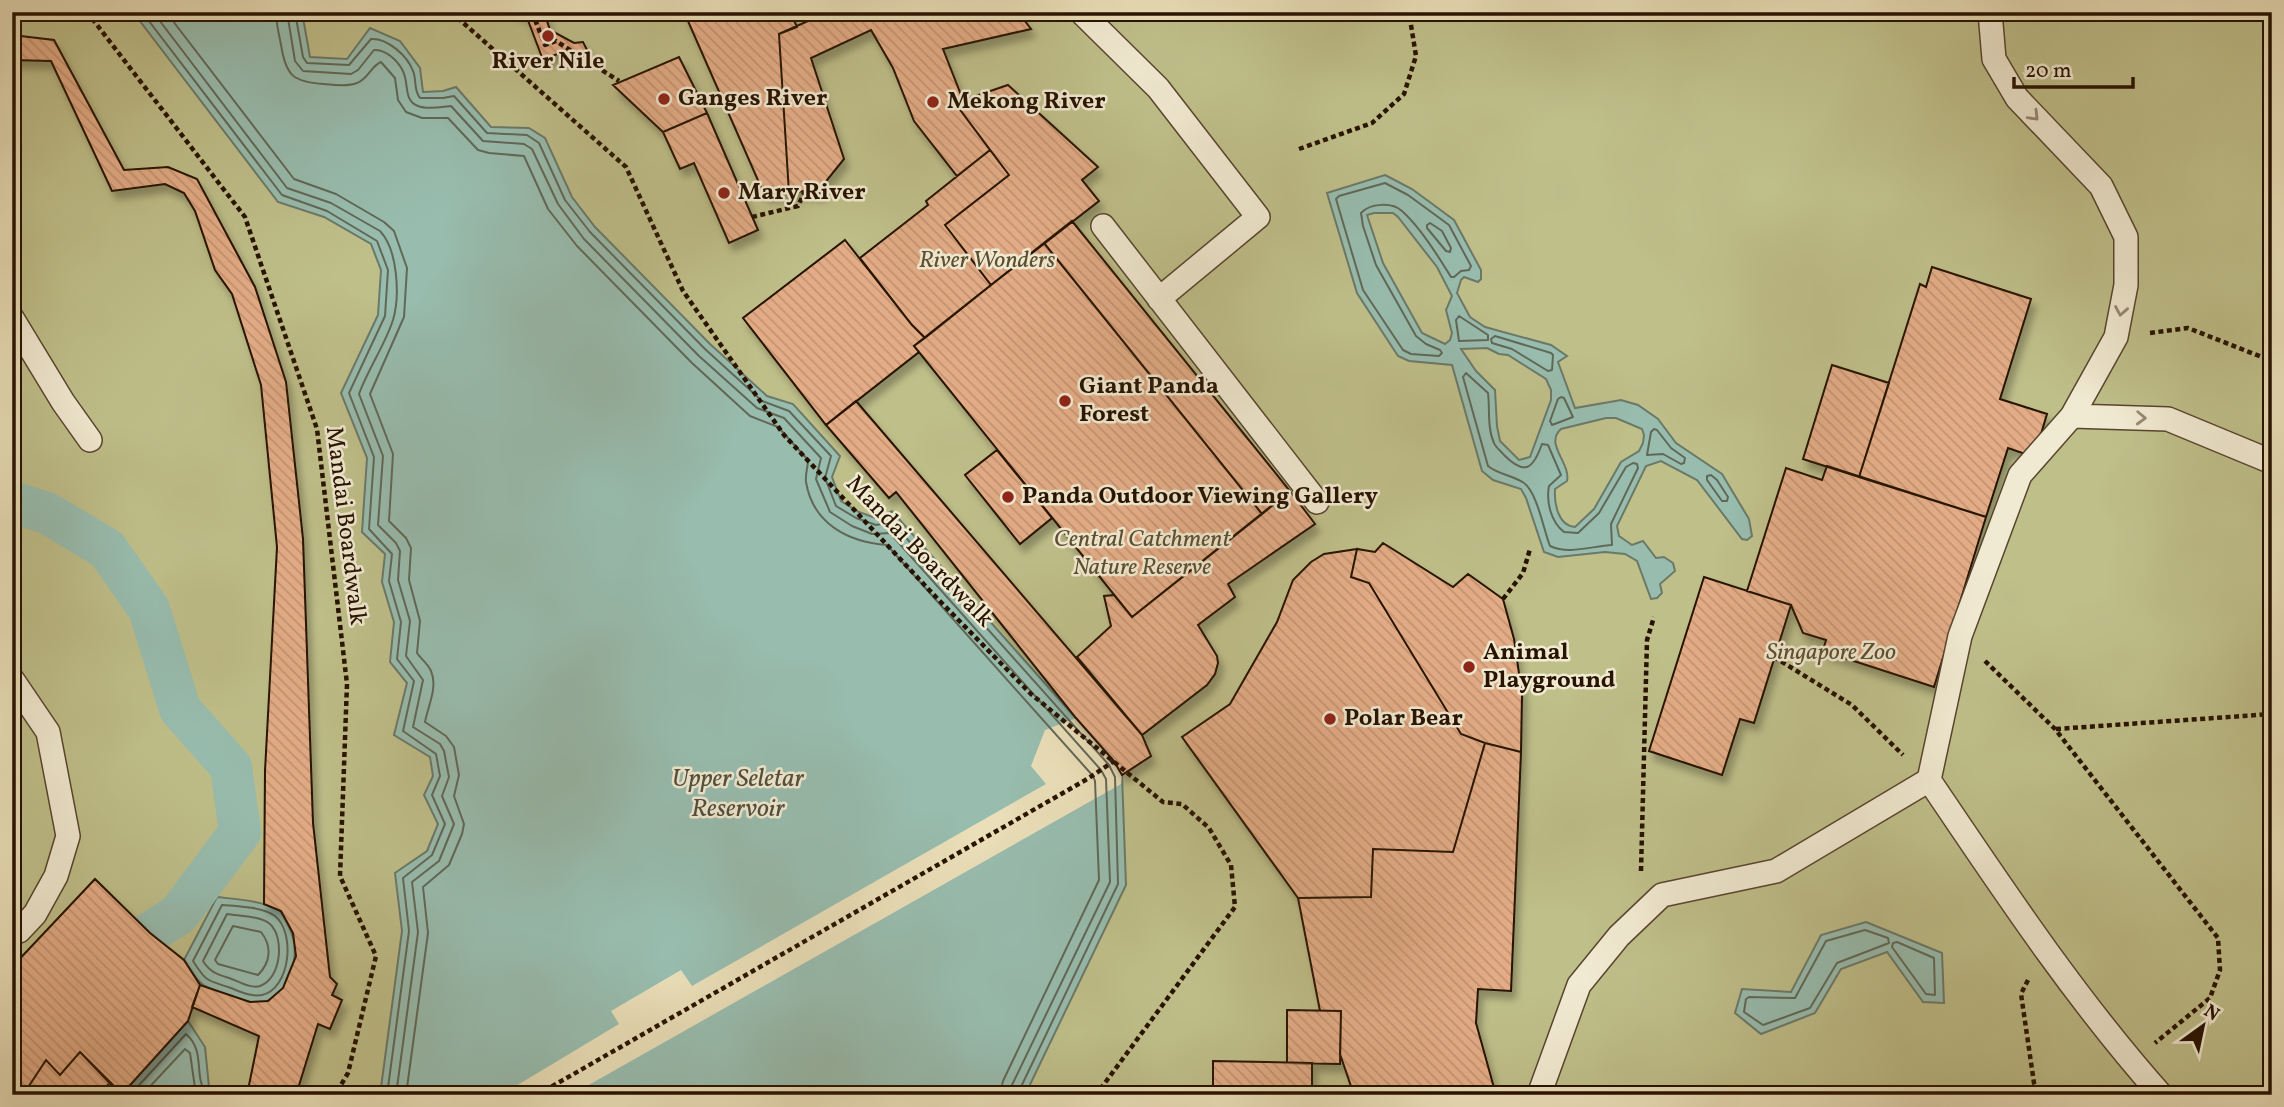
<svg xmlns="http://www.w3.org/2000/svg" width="2284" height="1107" viewBox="0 0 2284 1107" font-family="Vollkorn,serif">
<defs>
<pattern id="building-back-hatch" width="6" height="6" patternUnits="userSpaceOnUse" patternTransform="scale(1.75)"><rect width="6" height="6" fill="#e3ac86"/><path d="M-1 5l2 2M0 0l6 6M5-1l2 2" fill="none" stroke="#c39372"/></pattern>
<filter id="shadow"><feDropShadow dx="4.5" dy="8" stdDeviation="3.5" flood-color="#0004"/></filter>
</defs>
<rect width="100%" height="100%" fill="#eadfb9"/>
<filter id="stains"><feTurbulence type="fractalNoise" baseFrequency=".00286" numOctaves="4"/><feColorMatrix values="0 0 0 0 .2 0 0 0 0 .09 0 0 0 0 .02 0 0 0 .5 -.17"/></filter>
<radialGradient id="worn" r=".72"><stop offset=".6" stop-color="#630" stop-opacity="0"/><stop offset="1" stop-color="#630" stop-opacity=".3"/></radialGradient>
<!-- park -->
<path fill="#bfbf8a" stroke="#736845" stroke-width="2" d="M12,12H2272V1095H12Z"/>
<!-- water -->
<path fill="#98bdaf" stroke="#6b7969" stroke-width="2" fill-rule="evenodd" d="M133,12H302L310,57L347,59L370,28L400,41L420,68L423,92L443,91L456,87L491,127L529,128L545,138L572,197L595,227L710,344L767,396L793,404L840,456L832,477L841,501L859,512L878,519L892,511L1114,761L1122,775L1126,885L1025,1095H380L402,931L395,873L427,851L438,824L424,795L433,776L430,757L394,735L407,683L390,662L394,622L382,582L385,554L362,532L367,458L341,393L378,315L381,270L371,244L324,217L278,202Z
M1385,175L1412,189L1454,220L1481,270V279L1478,282L1464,277L1461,280L1457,293L1470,317L1485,327L1551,345L1567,356L1558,362L1575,408L1621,400L1638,405L1658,419L1676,443L1722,474L1749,519L1752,536L1747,540L1742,539L1697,480L1661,461L1646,466L1617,526L1619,536L1632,545L1643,541L1656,558L1664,557L1673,563L1675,571L1660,584L1662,593L1657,598L1651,599L1637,561L1625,554L1605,552L1558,557L1544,552L1526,498L1521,489L1493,480L1482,471L1452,365L1409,361L1398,356L1357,293L1327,193ZM1374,213H1393L1398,217L1437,267L1452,296L1446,310L1452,333L1450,340L1445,344L1422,333L1383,263L1367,215ZM1487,348L1499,354L1508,355L1546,379L1551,390V400L1530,457L1519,460L1500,441L1497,426L1495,390L1476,371L1461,349ZM1606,418H1616L1642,429L1644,435L1643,443L1639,451L1621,462L1594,509L1575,527C1558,526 1554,503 1555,489L1567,481C1571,463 1544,444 1561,429Z
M217,897C234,899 267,901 280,911C283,914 286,921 288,925C301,948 295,987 269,1000C257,1007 240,999 228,995C198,985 201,986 184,960Z
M1866,922L1942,953L1944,1003L1923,1002L1887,952L1841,969L1815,1013L1761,1034L1735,1013L1742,989L1791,992L1821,935Z
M188,1021L205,1047L209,1087L218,1095H121Z"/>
<!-- pier -->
<path fill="#eadfb9" d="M1076,718L1114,761L1122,775L1121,784L571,1095H501L619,1024L611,1011L681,970L692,986L1046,784L1031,766L1045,730Z"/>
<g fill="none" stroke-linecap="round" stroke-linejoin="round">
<!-- shore -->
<path stroke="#606858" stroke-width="2" d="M142,12L282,195L327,211L377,241L388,270L385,316L349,393L374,457L369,529L392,554L389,581L401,622L397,659L414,681L403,731L436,754L440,776L432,795L445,824L432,855L403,878L409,931L387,1095
M153,12L287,188L331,203L380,231C398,250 400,296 393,320C385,345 368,369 359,394L383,456L378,525L396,543L400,551L398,580L410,621L406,656L423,680L413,727L440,744L444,751L449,777L442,796L454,824L439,861L412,882L418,932L396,1095
M166,12L294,179L336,194L384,222L394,231L407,268L404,317L370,394L393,454L389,521L406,538L411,548L409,580L420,621L417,653C421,659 428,664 431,671C438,687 428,706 425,722L446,736L454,747L459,775L454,796L464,824L462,834L449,865L423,887L428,933L406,1095
M276,12C276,23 279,34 281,45C286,76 293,82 324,84C334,85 347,87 357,83C368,79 371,66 381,62L395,78L398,100L406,112L422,118H448L478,150L489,153L524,156L548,209L577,246L692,363L750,416L778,427L808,460C808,467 805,474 806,482C813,524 848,542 887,545L1093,776L1095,781L1099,880L1003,1081L1000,1095
M287,12L295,61L303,71L351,74L358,70L374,50C387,49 402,64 405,77C408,88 405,101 418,106C427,110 442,107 451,106L483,141L524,144L532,149L558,204L584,239L699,356L757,408L784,418L821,458L816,479L830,512L852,526L872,534L890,533L1101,770L1106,779L1110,882L1012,1085L1011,1095
M295,12L303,57L307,63L349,65L371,39C387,38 407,55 413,71C417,80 413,89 420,98H443L454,96L487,133L527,135L539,143L565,200L590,232L705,349L762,401L789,411L831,456L825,478L836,506L856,518L876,525L892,522L1109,765L1115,777L1118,884L1020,1089L1019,1095
M1385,183L1408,195L1449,225L1471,266L1469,270L1461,271L1454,277H1451C1438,256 1420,227 1402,211C1392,202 1370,203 1361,213L1363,226L1376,265L1416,336L1426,344L1440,350L1442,353L1439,356L1411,354L1403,350L1363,290L1336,199L1339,196Z
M1430,223L1442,231L1451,248L1450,252L1446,251L1427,228V225Z
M1459,316L1488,335V340L1459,341L1456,320Z
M1495,336L1551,353L1553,355L1552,370L1548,371L1512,349L1492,343L1491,339Z
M1466,373L1488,393C1490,409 1487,428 1494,443C1496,448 1501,451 1504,455C1525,476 1533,469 1542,444L1548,445L1561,475L1549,486C1546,502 1551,522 1564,532L1578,533L1599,513L1626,467L1633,463L1637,464L1638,468L1611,524L1612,545C1592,546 1569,555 1550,546C1544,531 1537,492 1524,483C1513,475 1499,475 1488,466L1463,377Z
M1561,397L1564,398L1573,417L1552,425L1550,421L1558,399Z
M1654,429L1657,430L1671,448L1685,458L1684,463L1681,464L1663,454L1647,455L1651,432Z
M1707,476L1711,475L1717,480L1728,497L1727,501H1722L1707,480Z
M222,905C237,906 263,907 275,916C296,933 290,989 262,995C251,997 241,992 231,988C207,980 207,983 193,961Z
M227,914C239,916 261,916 270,924C285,938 281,979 260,986C251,989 238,981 229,978C216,974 210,972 203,961Z
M233,926L261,932C272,946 271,962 258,975L218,964L215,960Z
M1865,930L1888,938L1889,943L1837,963L1810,1008L1763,1025L1744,1012L1746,999L1749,997L1795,998L1826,941Z
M1897,942L1934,958L1935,995L1926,994L1892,947L1893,943Z
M130,1095L186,1034C207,1052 192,1079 208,1095
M142,1095L185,1049L190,1053L196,1095"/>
<!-- canal -->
<path stroke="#98bdaf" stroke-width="42" d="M12,502L47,513L107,549L149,609L180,709L231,767L240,832L179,914L150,933"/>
</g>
<!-- building -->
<path fill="url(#building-back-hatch)" stroke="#271200" stroke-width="2" filter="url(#shadow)" d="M512,12H544L550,30L574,43L583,42L588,52L566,59L557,54L543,60L526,15Z
M684,12H790L797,27L779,34L789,193L764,194Z
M828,12H1018L1031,29L943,49L963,100L955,103L990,150L957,176L914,121L893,68L871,30L811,58L844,159L827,180L820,193L805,191L789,193L779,34Z
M12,35L54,40L124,170L168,167L197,179L255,287L286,382L303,539L313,823L330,977L337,984L332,995L342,1000L330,1029L318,1024L296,1095H247L259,1036L192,1007L200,985L250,1002L268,1001L283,988L296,956L293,933L281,911L264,904L265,771L277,547L261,385L232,294L215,270L195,211L184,193L165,184L112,191L51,61L12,60Z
M679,57L707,113L663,132L613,85Z
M1008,85L1098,167L1082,180L1099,201L991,285L945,225L1009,175L955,103Z
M707,113L758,230L729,243L694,163L680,169L663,132Z
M990,150L1009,175L945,225L991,285L925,338L912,325L860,258L928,205L926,201Z
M1072,221L1290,491L1262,514L1044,243Z
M845,240L912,325L925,338L914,346L919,352L826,425L743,318Z
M1044,243L1262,514L1132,617L914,346Z
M1932,267L2031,299L2000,399L2047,414L2034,457L2008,448L1986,517L1859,477L1920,284L1926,287Z
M1832,365L1889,383L1859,477L1803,459Z
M856,401L1142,735L1151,756L1122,775L1114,761L1076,718L896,492L889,498L826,425Z
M997,450L1052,518L1020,544L965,475Z
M1827,466L1986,517L1934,687L1823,651L1826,640L1803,633L1791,605L1747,591L1786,468L1822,480Z
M1290,491L1315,524L1228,584L1235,597L1198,625L1217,656L1218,663L1215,674L1207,685L1142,735L1077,657L1111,626L1104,596L1114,595L1132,617Z
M1383,543L1453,587L1468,574L1503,599L1514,639L1522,694L1521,752L1485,743L1461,734L1369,583L1351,577L1357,549L1375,552Z
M1357,549L1351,577L1369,583L1461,734L1485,743L1453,852L1373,849L1371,897L1298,898L1182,737L1230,704L1277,622L1293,580L1311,562L1324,554Z
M1704,577L1791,605L1754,723L1740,719L1722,775L1649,751Z
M1485,743L1521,752L1511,991L1478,989L1476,1023L1496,1095H1354L1340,1054L1341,1011H1320L1298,898L1371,897L1373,849L1453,852Z
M95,879L150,933L184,960L200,985L188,1021L122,1094L80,1052L60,1075L46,1060L23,1095H12V1060L17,1052L12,1048V967Z
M1287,1010L1341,1011L1340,1064L1287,1063Z
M80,1052L121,1095H23L46,1060L60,1075Z
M1213,1061L1312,1063V1095H1213Z"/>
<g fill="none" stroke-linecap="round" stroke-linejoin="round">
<!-- service casing -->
<g stroke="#58452e" stroke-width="26">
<path id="service" d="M1081,12L1158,88L1258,217L1159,299
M1990,12L1994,59L2017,98L2101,186L2126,237V285L2116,337L2072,416L2020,475L1960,636L1929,780C2002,888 2074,997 2161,1095
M1103,226L1317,502
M12,318L63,402L90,440
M2072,416L2168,419L2272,462
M12,679L48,732L68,836L56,876L35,914L19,931L12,933
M1539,1095L1579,985L1619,936L1662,895L1776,871L1929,780"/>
</g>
<!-- path -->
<path stroke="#271200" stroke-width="4.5" stroke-dasharray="5 3.5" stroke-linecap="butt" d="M87,12L245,217L317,429L347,684L340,876L376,956L348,1073L335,1095
M451,12L626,167L683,291L784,435L933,594L1031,694L1163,802L1182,804L1209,828L1231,865L1235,907L1096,1095
M532,12L545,45L556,41L619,81
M1410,19L1421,12
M1299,149L1372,123L1404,94L1416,56L1410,19L1402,12
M752,217L798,206L805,191
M2150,333L2188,328L2272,361
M1503,599L1523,573L1530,549
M1774,657L1852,705L1903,755
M1985,661L2055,729L2218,938L2220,970L2210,998L2155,1043
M2056,729L2272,714
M1641,871L1647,640L1654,617
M2028,980L2021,994L2034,1083L2039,1095
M12,1082L31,1095
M101,1095L111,1083"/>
<!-- service -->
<use href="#service" stroke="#f1ead2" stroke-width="23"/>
<!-- path-bridge -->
<path stroke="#271200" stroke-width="4.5" stroke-dasharray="5 3.5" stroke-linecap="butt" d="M537,1095L1089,778L1114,761"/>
</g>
<!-- one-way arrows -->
<defs><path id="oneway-chevron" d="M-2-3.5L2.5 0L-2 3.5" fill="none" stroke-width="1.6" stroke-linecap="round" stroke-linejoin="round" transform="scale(1.75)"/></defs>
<g stroke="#968974">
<use href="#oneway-chevron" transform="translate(2034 116) rotate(46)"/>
<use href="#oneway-chevron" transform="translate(2121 311) rotate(100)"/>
<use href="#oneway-chevron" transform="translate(2141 418) rotate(2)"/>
</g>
<!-- markers -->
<g fill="#8f2418" stroke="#f1ead2" stroke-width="2.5">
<circle cx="548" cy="36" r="7"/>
<circle cx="664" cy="99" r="7"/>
<circle cx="933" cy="102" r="7"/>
<circle cx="724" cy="193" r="7"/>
<circle cx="1065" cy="401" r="7"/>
<circle cx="1008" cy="497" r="7"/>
<circle cx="1469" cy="667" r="7"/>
<circle cx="1330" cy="719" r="7"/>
</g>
<g text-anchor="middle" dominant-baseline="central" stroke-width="5" stroke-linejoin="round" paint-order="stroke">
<!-- poi labels -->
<g font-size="24" font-weight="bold" fill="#271200" stroke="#f1ead2" text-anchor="start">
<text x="548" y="62" text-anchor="middle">River Nile</text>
<text x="678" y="99">Ganges River</text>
<text x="947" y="102">Mekong River</text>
<text x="738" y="193">Mary River</text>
<text x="1079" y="387">Giant Panda<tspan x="1079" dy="28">Forest</tspan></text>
<text x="1022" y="497">Panda Outdoor Viewing Gallery</text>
<text x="1483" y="653">Animal<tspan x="1483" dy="28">Playground</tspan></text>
<text x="1344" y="719">Polar Bear</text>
</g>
<!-- park labels -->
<g font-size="24" font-style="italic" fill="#5c4f30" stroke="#f1ead2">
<text x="987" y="261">River Wonders</text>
<text x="1142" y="540">Central Catchment<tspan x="1142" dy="28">Nature Reserve</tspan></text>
<text x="1831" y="653">Singapore Zoo</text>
</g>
<!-- street labels -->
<g font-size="24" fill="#271200" stroke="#f1ead2">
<text transform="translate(345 526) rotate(83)">Mandai Boardwalk</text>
<text transform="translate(919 552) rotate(46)">Mandai Boardwalk</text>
</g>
<!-- water labels -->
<g font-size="26" font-style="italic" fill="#4f4e3d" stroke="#f1ead2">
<text x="738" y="779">Upper Seletar<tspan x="738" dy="30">Reservoir</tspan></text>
</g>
</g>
<!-- margin -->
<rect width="2284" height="1107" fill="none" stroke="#eadfb9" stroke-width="42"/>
<rect x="14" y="14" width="2256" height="1079" fill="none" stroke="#271200" stroke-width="3.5"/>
<rect x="21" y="21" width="2242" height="1065" fill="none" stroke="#271200" stroke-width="2"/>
<!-- north arrow -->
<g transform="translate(2203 1026) rotate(33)" stroke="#f1ead2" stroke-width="5" paint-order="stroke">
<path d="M0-5L12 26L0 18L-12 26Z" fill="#271200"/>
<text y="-10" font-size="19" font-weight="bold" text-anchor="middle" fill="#271200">N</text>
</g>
<!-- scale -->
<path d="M2014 77v10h119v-10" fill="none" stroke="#271200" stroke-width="3.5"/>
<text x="2025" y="77" font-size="21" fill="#271200" stroke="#f1ead2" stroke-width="5" paint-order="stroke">20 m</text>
<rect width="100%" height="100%" filter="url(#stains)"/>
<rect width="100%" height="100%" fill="url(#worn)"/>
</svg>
